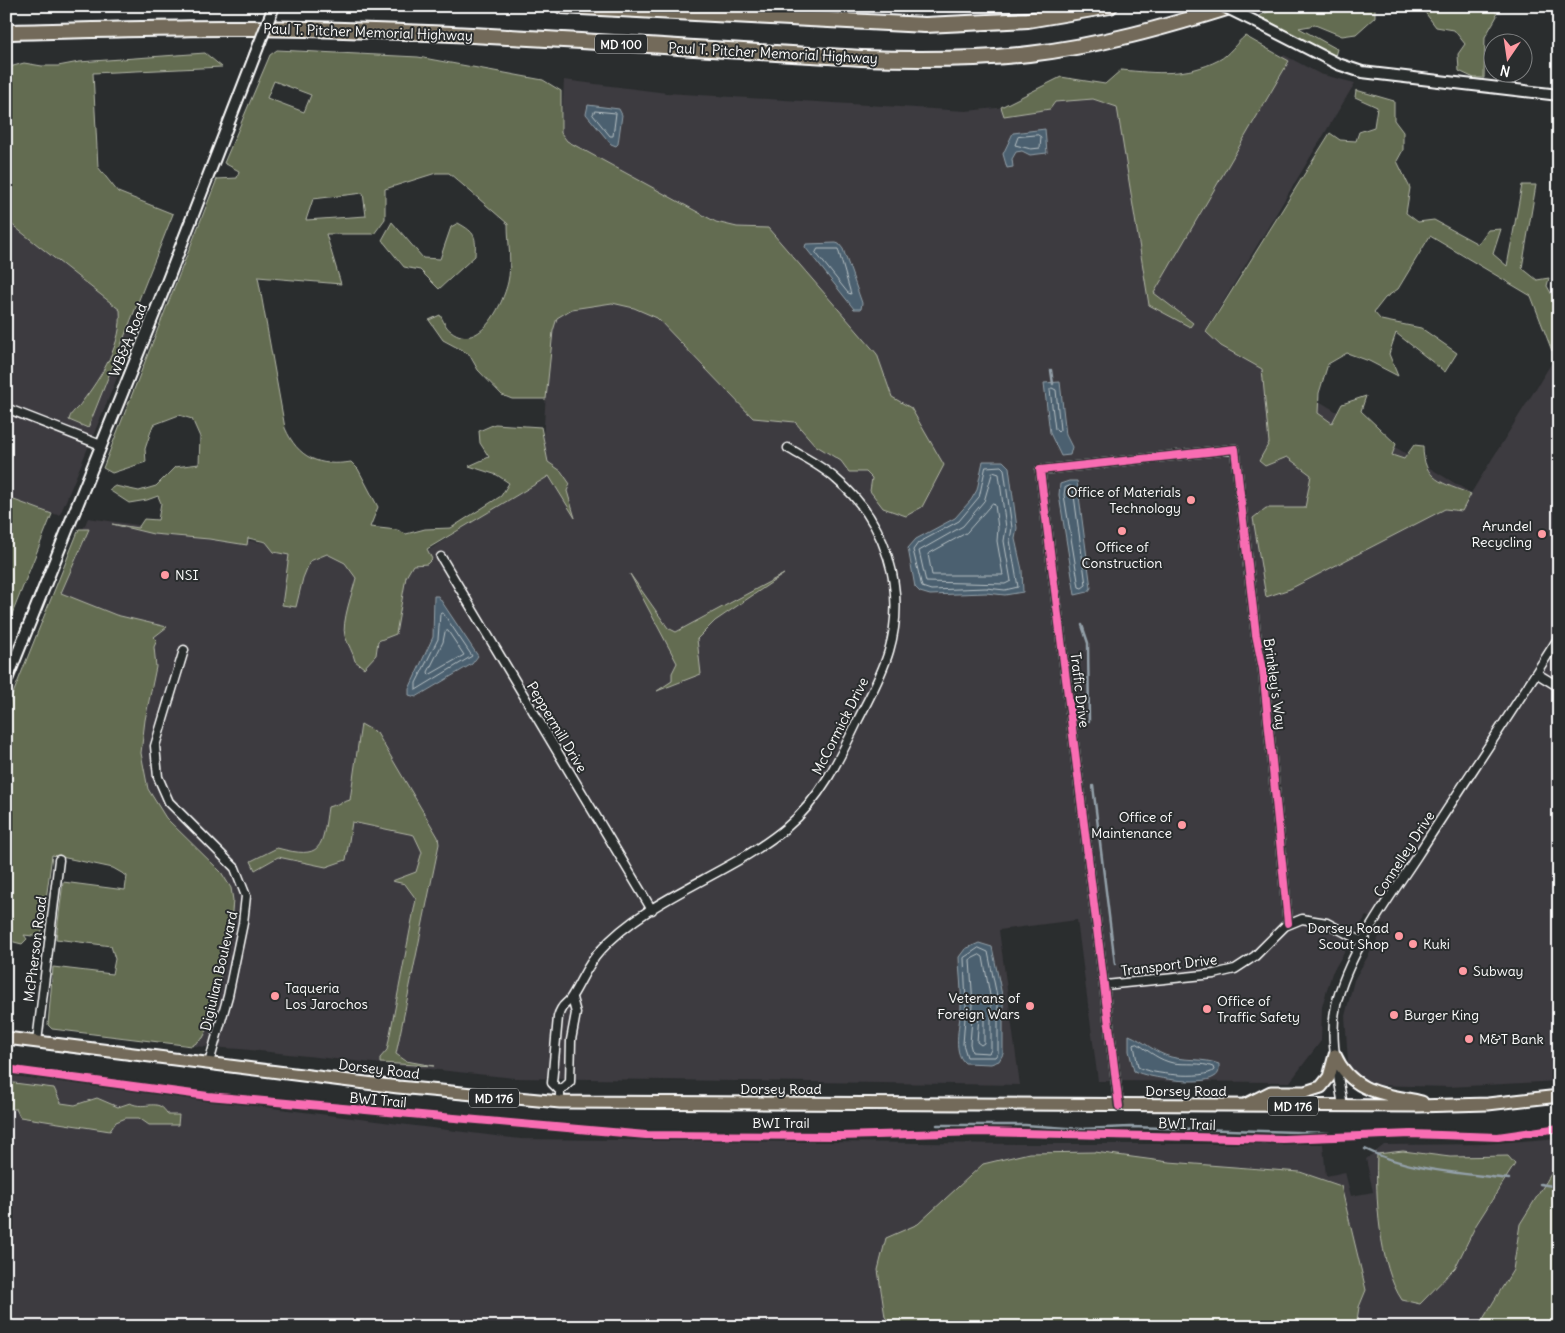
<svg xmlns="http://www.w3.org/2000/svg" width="1565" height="1333" viewBox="0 0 1565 1333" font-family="Delius,sans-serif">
<rect width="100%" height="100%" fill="#2a2d2e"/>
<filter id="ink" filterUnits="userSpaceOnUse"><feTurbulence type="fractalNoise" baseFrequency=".02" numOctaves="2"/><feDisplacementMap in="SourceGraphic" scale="10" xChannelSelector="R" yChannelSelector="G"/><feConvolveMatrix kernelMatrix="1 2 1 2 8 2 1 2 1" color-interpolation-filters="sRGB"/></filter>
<g filter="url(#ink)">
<!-- built -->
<path fill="#3c3a3f" d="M1284,55L1320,74L1355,83L1205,332L1471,493L1559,351V1081L1449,1087L1371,1085L1359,1079L1348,1062L1345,1016L1354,980L1386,925L1366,916L1332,973L1322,1007L1321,1041L1290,1082L1098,1081L1077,920L999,930L1020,1085L514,1078L240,1049L192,1046L203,1038L160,813L148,789L141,753L145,720L156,667L154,647L57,591L88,518L409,563L541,477L564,80L667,93L966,111L1098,98Z
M6,74L44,188L137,330L60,515L6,507Z
M6,1075L521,1139L1019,1144H1323L1326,1176L1345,1172L1351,1196L1373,1192L1366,1159L1384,1145L1484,1144L1559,1138V1327H6Z"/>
<!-- green -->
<path fill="#646c51" stroke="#b2b6a8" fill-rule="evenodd" d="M1281,6H1375V17L1356,34L1342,36L1315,25L1299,28L1337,49L1335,56L1259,16Z
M1426,6H1494L1497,16L1485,37L1484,78H1474L1459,71L1458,54L1465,44L1454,30L1436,27L1424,11Z
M1245,36L1289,61L1154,293L1193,323L1190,327L1149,305L1117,107L1093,99L1055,102L1050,109L1004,116L1001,107L1061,77L1105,84L1121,70C1157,73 1186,77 1219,60C1229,55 1236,43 1245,36Z
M277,50L418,57L543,80L561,91V133L567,141L716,222L737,227L768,228L877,354L892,397L911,408L944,465L922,507L906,516L883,508L870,491L872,478L866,472H849L841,461L815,445L795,422L753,418L657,318L634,308L612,303L572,309L557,318L553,331L546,399H512L502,395L478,370L469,354L443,340L429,320L440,315C443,320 446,328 451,331C480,353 503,304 508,282C512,265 508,242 508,224L449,173H436L385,189V219L374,234H326L341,284L258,277L285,428C298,458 319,467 351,462L358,469L378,507L370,527L397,530L406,534L425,529L451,528L501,496L509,483L497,475L469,466L489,457L480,443L479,431L495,424L541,427L548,462L561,471L570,484L567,491L575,518L549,476L427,549L432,559L427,564L413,565L406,577L396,634L378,641L376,655L364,668L355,661C353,652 348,645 345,636C341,623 353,591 356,578L345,563L327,554L310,561L303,578L296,607L282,605L289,555L274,552L266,542L248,538L247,545L209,539L153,534L112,524L138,528L144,519L158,520L161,503L158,496L147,500L129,503L109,490L115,486L139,491L156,486L175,467L199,464L200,437L192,419L179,415L153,425L145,449L146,462L112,473L103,468L217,179L237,178L239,171L224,163L270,55ZM274,81L311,95L304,112L267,98ZM363,193L366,216L306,220L313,199Z
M205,53L222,67L93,73L98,167L118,192L173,214L88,428L69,420C71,411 77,410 82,402C101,377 123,343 120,310L6,220V68L24,63L42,66H58L79,62Z
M1356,90L1394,101V120L1403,132V150L1397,161L1410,188L1406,213L1418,222L1434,220L1478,244L1488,230L1501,229L1493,254L1507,266L1522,185H1536L1522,268L1537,280L1549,278L1547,286C1560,308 1565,327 1552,351L1531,296L1430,236L1398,289L1385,298L1374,312L1381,320L1421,328L1457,353L1445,372L1396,333L1389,354L1398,376L1369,361L1347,353L1328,364L1319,393L1318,413L1332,423L1342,404L1366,396L1361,411L1396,444L1392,455L1404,459L1414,445L1423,446C1423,481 1443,483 1471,494L1462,511L1445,509L1290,589L1266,597L1253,518L1266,508H1305L1311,475L1287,457L1265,466L1259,461L1269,443L1262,369L1221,346L1206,332L1330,133L1340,140L1356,141L1359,132L1374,127L1377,107L1355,97Z
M392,222L423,258L440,259L451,227L458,223C476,233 476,236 475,256L439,289L420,270L404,267L382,240Z
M6,497L52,514L6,629Z
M79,529H89L61,593L116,615L167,627L154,637L157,640L154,647L156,667L145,720L141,753L148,789L166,818L221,872L231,888L233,900L231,923L211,1022L203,1038L192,1046L52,1029L48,1025L53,967L112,974L115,959L111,946L56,939L63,882L125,890L127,876L113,868L52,855L41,937L24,935L27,939L22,944L6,940V711Z
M630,574L668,628L676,632L784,574L715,621L697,639L701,674L657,691L672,681V673L677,663Z
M361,724L377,733L438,837L439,844L396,1054L406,1061L434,1066L380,1063V1058L387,1050L416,899L405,884L392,881L416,872L422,852L414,835L352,822L346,860L326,867L278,857L255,870L251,861L277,848C323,860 322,848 328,807L350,800Z
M6,1082L54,1088L61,1103L75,1105L97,1098L118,1107L130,1103C146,1111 158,1096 168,1115H179L178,1125H149L139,1118H126L116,1122L110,1131L20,1117L16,1109H6Z
M1403,1151L1450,1157L1508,1156L1515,1164L1476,1225L1455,1268L1420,1304L1402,1300C1379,1266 1375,1195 1377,1154Z
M1095,1152L1169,1162L1300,1172L1341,1186L1366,1290L1359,1307L1356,1327H896L885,1317L878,1270L886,1238L918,1224L983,1164L1029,1153Z
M1559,1161V1327H1478L1513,1270L1520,1224Z"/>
<!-- water -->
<path fill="#4b616f" stroke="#93a0a9" d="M588,105L619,109L622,115L618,144L616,146L611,144L586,114Z
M1045,129L1047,153L1030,155L1022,151L1016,152L1012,159L1013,167L1007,168L1003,154L1013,133Z
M836,243L839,244L843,249L862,303L861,309H854L805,247L806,244Z
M1060,382L1066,435L1072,447L1070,455L1061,456L1050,433L1044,383Z
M983,461H1003L1009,467L1017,528L1015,539L1022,570L1023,592L1005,595L986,593L930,595L920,592L915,587L908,548L916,539L955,518L971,500L977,490Z
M1069,481H1077L1091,588L1088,592L1075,595L1059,495L1060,484Z
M434,596H438L478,656L472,664L416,697L409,695V689L433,637Z
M979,943L992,947L1003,1000V1054L999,1061L991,1064L965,1063C951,1051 961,1021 961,1005C962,989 959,973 959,957L965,949Z
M1129,1035C1144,1041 1155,1053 1171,1057C1187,1061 1203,1058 1219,1064C1219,1069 1220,1074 1214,1077C1201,1086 1149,1078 1134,1071L1129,1051Z"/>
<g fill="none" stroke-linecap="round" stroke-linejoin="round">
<!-- shore -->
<path stroke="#b7c0c5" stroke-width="1" d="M595,111L616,113L613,136H610L593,115Z
M1038,135L1041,137L1040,148L1031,149L1015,145L1018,137Z
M818,249H838L851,294L848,293L816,253Z
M1052,388L1056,390L1060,430L1058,432L1055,429L1050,390Z
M986,467L1001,466L1004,469L1012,528L1010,540L1018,587L1005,590L986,588L931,590L922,587L913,550L918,543L959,521L979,497Z
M993,472L999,474L1006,528L1004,541L1011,581L1005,584L926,582L919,551L963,526L984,501Z
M1070,486L1073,488L1086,585L1082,588L1079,587L1064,495L1065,488Z
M993,503L995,505L998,528L997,541L1003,575H932L928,554L966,533Z
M443,613L472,656L416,690V683L438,639L440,614Z
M448,631L464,655L429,675L428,672L443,642L445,632Z
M979,948L988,952L998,1001V1053L995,1057H967L963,1044L966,1005L964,958Z
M980,955L983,957L991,1001V1050L989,1053L972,1052L970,1044L973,1005L970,960Z
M981,1011L984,1013V1043L981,1045L977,1042L979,1014Z
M1138,1044C1150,1052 1159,1060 1173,1063C1186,1065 1201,1062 1213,1067L1214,1070C1205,1080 1149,1074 1138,1067L1134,1045Z"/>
<!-- stream -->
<path stroke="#93a0a9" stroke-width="2.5" d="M1051,370L1053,384
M1082,625L1088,643L1089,721
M1093,786L1115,964
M937,1125H1025L1081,1129L1130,1127L1329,1133
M1365,1149C1409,1171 1462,1173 1509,1179
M1540,1184L1559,1187"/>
<!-- street casing -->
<g stroke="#fff" stroke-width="11">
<path id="street" d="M6,408L101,445
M441,557L652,910
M184,650L155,746L158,777L169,802L235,868L246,896L243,923L228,996L209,1063
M1536,673L1559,687
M1105,985L1214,974L1235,969L1255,956L1285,926L1302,919L1327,923L1363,942
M37,1042L59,860
M560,1091L552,1083L558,1017C562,1002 567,1006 572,996C582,980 587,965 600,951C649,896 730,875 787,827C820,799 839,760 858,720C869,698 882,675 889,651C907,589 886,521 836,479C822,466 805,458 788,448
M560,1096V1091L570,1082L571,1040L576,1013L572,998
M1119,1106L1040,470L1235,449L1256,635L1263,669L1288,923
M1343,1106C1338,1073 1329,1038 1336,1005C1348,953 1388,900 1417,856C1464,783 1513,710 1559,637"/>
</g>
<!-- secondary casing -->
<g stroke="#fff" stroke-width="14">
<path id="secondary" d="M1262,25L1338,64L1362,72L1559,95
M6,682L167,282L255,55"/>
</g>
<!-- primary casing -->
<g stroke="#fff" stroke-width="15">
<path id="primary" d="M6,1038L398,1087L560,1102L1417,1106L1488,1104L1559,1096
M1335,1055C1352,1094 1386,1094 1422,1102
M1245,1105L1271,1092H1305L1321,1087L1329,1077L1335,1055"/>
</g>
<!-- highway casing -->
<g stroke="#fff" stroke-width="18">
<path id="highway" d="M562,6L925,25L1028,20L1110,6
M6,32C107,30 207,26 307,29C492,33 677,48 861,58C917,60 973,60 1029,54C1099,46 1166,27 1233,6"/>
</g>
<!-- street -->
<use href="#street" stroke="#2a2d2e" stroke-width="8"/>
<!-- secondary -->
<use href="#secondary" stroke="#2a2d2e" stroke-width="10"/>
<!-- primary -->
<use href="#primary" stroke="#736b5a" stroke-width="11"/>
<!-- highway -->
<use href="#highway" stroke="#736b5a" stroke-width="14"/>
<!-- secondary-bridge casing -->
<g stroke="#fff" stroke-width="14" stroke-linecap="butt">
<path id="secondary-bridge" d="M1223,6L1262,25
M255,55L274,6"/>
</g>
<!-- secondary-bridge -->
<use href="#secondary-bridge" stroke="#2a2d2e" stroke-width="10"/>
<!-- cycleway casing -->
<g stroke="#2a2d2e" stroke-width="11">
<path id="cycleway" d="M6,1069L208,1096L646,1135L841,1136L981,1132L1283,1139L1411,1134L1498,1137L1559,1128
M1119,1106L1040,470L1235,449L1256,635L1263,669L1288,923"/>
</g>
<!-- cycleway -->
<use href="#cycleway" stroke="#f96db3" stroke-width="8"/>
</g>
</g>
<!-- markers -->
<g fill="#ff9aa2" stroke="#2a2d2e" stroke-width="2">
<circle cx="1191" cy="500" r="5"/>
<circle cx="1122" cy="531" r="5"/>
<circle cx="1542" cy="534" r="5"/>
<circle cx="165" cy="575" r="5"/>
<circle cx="1182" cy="825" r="5"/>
<circle cx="1399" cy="936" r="5"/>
<circle cx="1413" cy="944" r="5"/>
<circle cx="1463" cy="971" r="5"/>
<circle cx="275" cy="996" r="5"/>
<circle cx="1030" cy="1006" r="5"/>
<circle cx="1207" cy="1009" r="5"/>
<circle cx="1394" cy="1015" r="5"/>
<circle cx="1469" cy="1039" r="5"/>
</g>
<g text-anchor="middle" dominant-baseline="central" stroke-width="4" stroke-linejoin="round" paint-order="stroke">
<!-- shield labels -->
<g fill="#2a2d2e" stroke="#bfc0c0" stroke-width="1">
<rect x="595" y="34.5" width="52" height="19" rx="4"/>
<rect x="469" y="1088.5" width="50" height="19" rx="4"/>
<rect x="1268" y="1096.5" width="50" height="19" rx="4"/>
</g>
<g font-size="12" font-weight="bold" fill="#fff">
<text x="621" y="44">MD 100</text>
<text x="494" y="1098">MD 176</text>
<text x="1293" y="1106">MD 176</text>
</g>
<!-- street labels -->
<g font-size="14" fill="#fff" stroke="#2a2d2e">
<text transform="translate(368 32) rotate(2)">Paul T. Pitcher Memorial Highway</text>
<text transform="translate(773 53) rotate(3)">Paul T. Pitcher Memorial Highway</text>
<text transform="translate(128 340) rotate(-68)">WB&amp;A Road</text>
<text transform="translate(1275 684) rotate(82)">Brinkley's Way</text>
<text transform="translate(1080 690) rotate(83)">Traffic Drive</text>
<text transform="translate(840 726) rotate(-63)">McCormick Drive</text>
<text transform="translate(557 727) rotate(59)">Peppermill Drive</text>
<text transform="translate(1404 854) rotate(-57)">Connelley Drive</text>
<text transform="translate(35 949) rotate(-83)">McPherson Road</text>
<text transform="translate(1169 965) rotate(-7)">Transport Drive</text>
<text transform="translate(219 971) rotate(-77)">Digiulian Boulevard</text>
<text transform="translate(379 1069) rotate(7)">Dorsey Road</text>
<text x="781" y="1089">Dorsey Road</text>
<text x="1186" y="1091">Dorsey Road</text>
<text transform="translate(378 1100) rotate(5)">BWI Trail</text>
<text x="781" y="1123">BWI Trail</text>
<text transform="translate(1187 1124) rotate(2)">BWI Trail</text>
</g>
<!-- poi labels -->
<g font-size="14" fill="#fff" stroke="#2a2d2e" text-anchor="start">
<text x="1181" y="492" text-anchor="end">Office of Materials<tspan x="1181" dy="16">Technology</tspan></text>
<text x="1532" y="526" text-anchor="end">Arundel<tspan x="1532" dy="16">Recycling</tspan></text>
<text x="1122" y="547" text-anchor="middle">Office of<tspan x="1122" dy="16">Construction</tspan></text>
<text x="175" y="575">NSI</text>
<text x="1172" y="817" text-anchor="end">Office of<tspan x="1172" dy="16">Maintenance</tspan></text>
<text x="1389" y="928" text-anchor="end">Dorsey Road<tspan x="1389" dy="16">Scout Shop</tspan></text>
<text x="1423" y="944">Kuki</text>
<text x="1473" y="971">Subway</text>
<text x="285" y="988">Taqueria<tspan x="285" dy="16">Los Jarochos</tspan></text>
<text x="1020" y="998" text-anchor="end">Veterans of<tspan x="1020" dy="16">Foreign Wars</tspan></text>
<text x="1217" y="1001">Office of<tspan x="1217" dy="16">Traffic Safety</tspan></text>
<text x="1404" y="1015">Burger King</text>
<text x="1479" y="1039">M&amp;T Bank</text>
</g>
</g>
<!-- margin -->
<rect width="1565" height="1333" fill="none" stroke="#2a2d2e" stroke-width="25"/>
<rect x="12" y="12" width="1540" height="1308" fill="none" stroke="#fff" stroke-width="2" filter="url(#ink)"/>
<!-- north arrow -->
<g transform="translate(1508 58) rotate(193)"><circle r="24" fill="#2a2d2e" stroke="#7f8182"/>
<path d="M0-4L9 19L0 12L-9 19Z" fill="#ff9aa2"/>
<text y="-8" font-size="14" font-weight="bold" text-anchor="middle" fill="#ffffff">N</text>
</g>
</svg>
